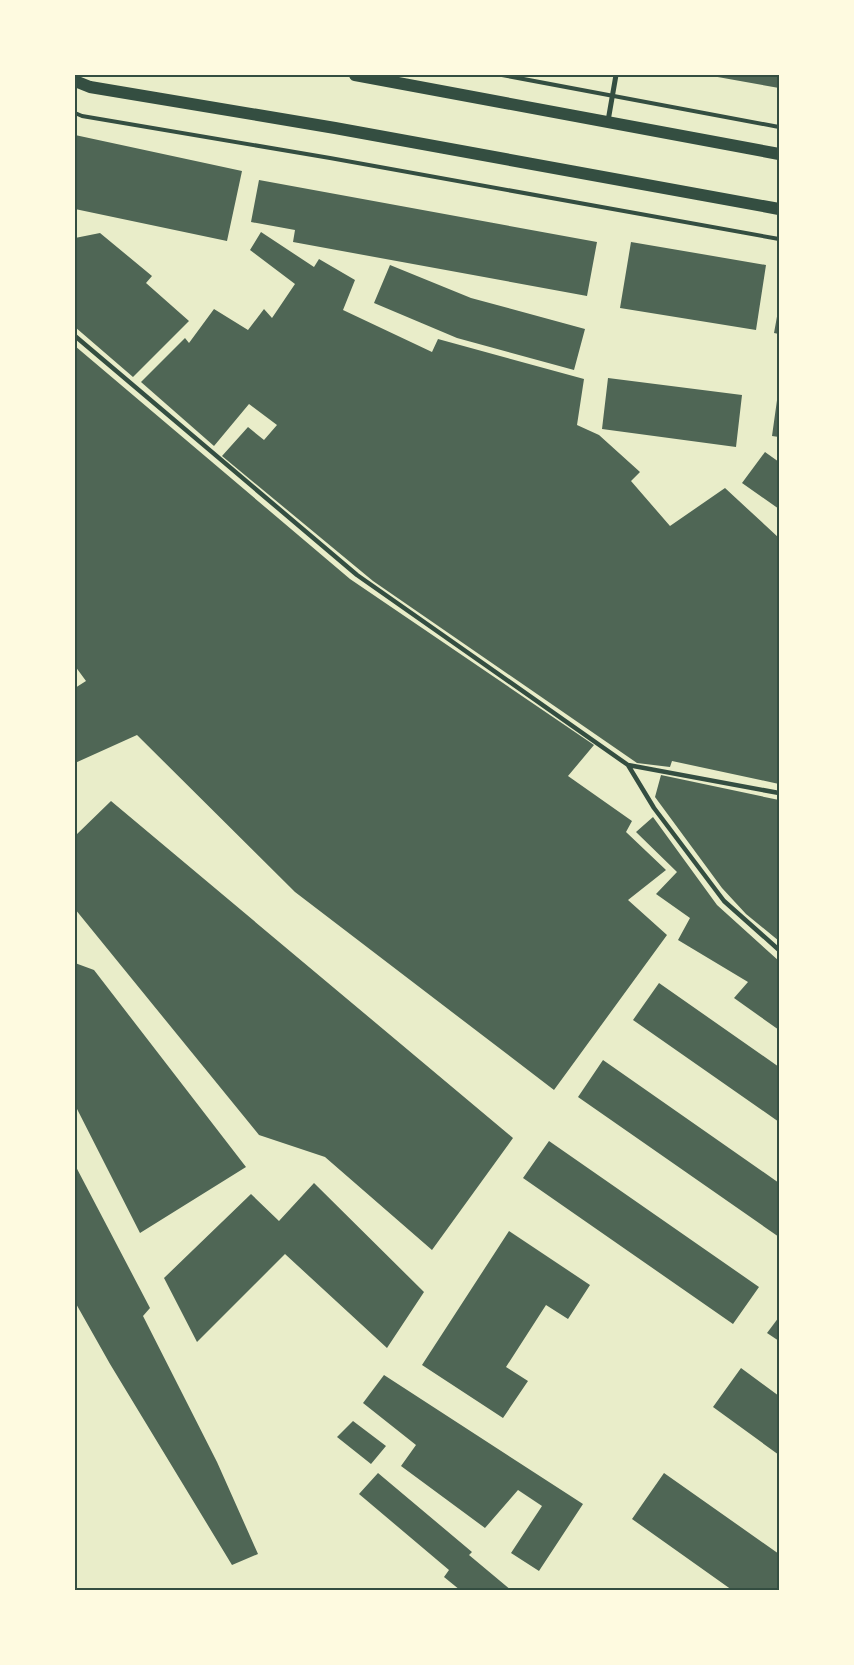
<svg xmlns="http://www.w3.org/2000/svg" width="854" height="1665" viewBox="0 0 854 1665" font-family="Barlow,sans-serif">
<rect width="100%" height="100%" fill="#e9edc9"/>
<!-- building -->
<path fill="#4f6655" d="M712,75H779V88L712,76Z
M75,135L242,171L227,241L75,209Z
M259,180L597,242L587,296L293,242L295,230L251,222Z
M261,232L314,267L319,259L355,280L343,310L432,352L438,339L584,379L577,425L599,435L640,472L631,481L670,526L725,488L779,538V784L672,761L670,767L637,763L373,581L222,456L248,427L264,440L277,425L249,404L214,446L141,382L185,338L189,343L214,309L248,330L264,309L272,318L295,284L250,250Z
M100,233L152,276L146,283L189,321L133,377L75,327V238Z
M631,242L766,265L756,330L620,308Z
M390,265L471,298L585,329L574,370L457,338L374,303Z
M778,311H779V334L774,333Z
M75,346L350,579L594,745L568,776L632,821L626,832L666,870L628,900L667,935L554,1090L295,892L137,735L75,763V688L86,681L75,666Z
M608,378L742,395L736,447L602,429Z
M778,393H779V437L772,436Z
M765,452L779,462V509L742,483Z
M661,775L779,800V941L746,914L722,888L655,797Z
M111,801L513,1138L432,1250L325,1157L259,1135L75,909V836Z
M653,817L717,905L779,961V1030L734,998L748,982L678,940L690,918L656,894L677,872L636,832Z
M75,963L94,970L246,1167L140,1233L75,1105Z
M659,983L779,1067V1122L633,1020Z
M603,1060L779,1183V1237L578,1097Z
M549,1141L759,1287L733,1324L523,1178Z
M75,1165L150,1308L143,1316L217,1462L258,1554L232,1565L110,1364L75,1302Z
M314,1183L424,1292L387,1348L285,1254L197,1342L164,1278L251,1194L279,1221Z
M509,1231L590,1285L568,1319L546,1305L506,1367L528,1381L503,1418L422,1365Z
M779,1317V1341L767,1333Z
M741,1368L779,1396V1455L713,1407Z
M384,1375L583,1504L539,1571L511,1553L542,1506L518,1490L485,1528L401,1466L416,1445L363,1403Z
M353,1421L386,1446L371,1464L337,1437Z
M378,1473L472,1552L469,1555L511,1590H460L444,1577L449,1570L359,1494Z
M664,1473L779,1554V1590H732L632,1519Z"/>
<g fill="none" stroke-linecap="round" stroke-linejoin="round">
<!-- service -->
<path stroke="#344e41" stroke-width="4" d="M502,75L779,127
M75,113L82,116L330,158L779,239"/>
<!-- pedestrian -->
<path stroke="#344e41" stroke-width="4.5" d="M75,336L357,575L628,765L779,793
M628,765L654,808L724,901L779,950"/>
<!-- minor -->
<path stroke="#344e41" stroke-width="5" d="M608,121L616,75"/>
<!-- primary -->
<path stroke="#344e41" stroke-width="12" d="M355,75L779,154
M75,81L90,87L335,128L779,209"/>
</g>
<!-- border -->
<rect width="854" height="1665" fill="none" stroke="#fefae0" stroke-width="152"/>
<rect x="76" y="76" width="702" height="1513" fill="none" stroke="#344e41" stroke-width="2"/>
</svg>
